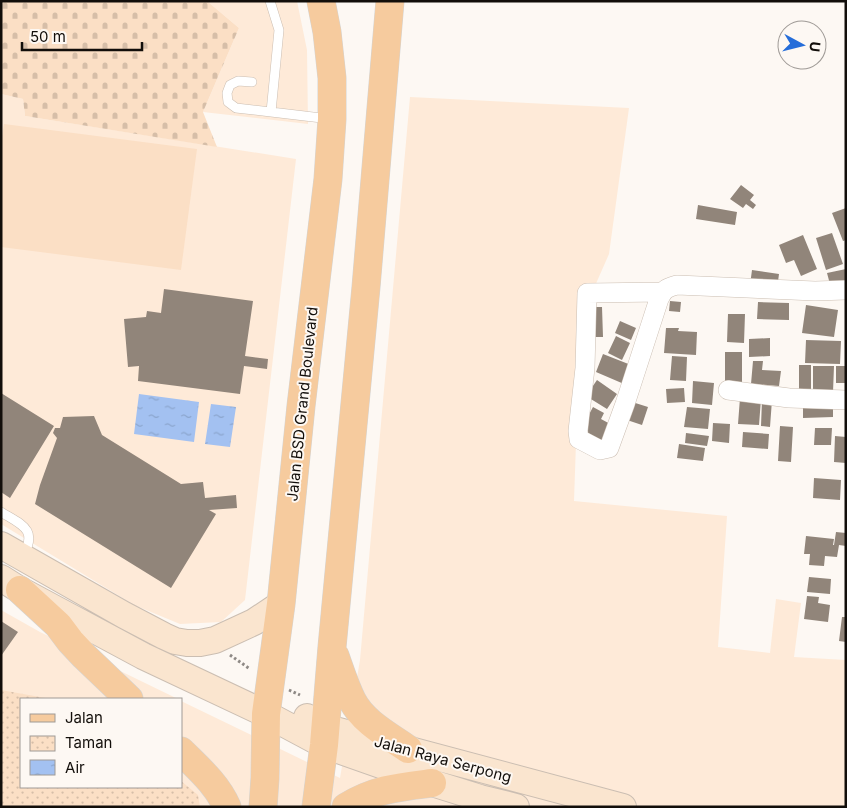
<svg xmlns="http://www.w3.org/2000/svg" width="847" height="808" viewBox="0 0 847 808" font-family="Inter,sans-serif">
<defs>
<pattern id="cemetery-stones" width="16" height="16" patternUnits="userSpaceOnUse" patternTransform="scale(1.25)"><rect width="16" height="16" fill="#fbdfc5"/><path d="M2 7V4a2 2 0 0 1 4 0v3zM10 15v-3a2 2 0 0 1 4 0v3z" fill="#d6bea8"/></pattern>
<pattern id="park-dots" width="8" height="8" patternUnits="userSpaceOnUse" patternTransform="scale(1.25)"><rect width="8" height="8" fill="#fbdfc5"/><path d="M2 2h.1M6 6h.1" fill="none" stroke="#d6bea8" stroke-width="1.8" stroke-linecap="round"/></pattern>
<pattern id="water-ripples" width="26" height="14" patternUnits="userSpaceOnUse" patternTransform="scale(1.25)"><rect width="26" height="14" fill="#a3c1f1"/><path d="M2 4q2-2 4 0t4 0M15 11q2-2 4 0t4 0" fill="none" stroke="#8ba5cd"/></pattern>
</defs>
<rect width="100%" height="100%" fill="#fdf8f3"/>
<!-- built -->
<path fill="#feead8" d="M207,1H297L307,50L308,124L203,112L239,28Z
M1,94L23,99L25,116L296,159L245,600L221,622L180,624L134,605L1,524Z
M410,97L629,108L609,254L587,304L580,326L574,501L727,516L718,647L770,653L776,599L801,603L794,657L846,660V807H1V610L40,632L178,699H21V787H181V701L340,778L360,660Z"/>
<!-- grass -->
<path fill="#fbdfc5" d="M4,124L197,149L181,270L1,247V142Z"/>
<!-- cemetery -->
<path fill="url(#cemetery-stones)" d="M1,1H207L239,28L203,112L217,147L25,116L23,99L1,94Z"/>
<!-- park -->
<path fill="url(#park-dots)" d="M1,690L51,699H21V787H181V781L198,795L200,807H1Z"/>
<!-- water -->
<path fill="url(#water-ripples)" d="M139,394L199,402L194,442L134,434Z
M211,404L236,407L230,447L205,444Z"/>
<!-- building -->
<path fill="#91857a" d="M741,185L754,195L750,200L756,205L753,209L746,204L743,208L730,199Z
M698,205L737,212L735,225L696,219Z
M846,208V240L843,241L832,213Z
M832,233L843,264L826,270L816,238Z
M803,235L817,269L801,276L794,260L786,263L779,245Z
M846,269V284L831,288L827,273Z
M752,270L779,274L777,289L750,285Z
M164,289L253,301L245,356L268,359L267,369L244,366L240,394L138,381L139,366L128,367L124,319L146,317L147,311L161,313Z
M670,301L681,302L680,312L669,311Z
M758,302L789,303V320L757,319Z
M806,305L838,310L834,337L802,333Z
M592,307H602L603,337H593Z
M728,314H745L744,343L727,342Z
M620,321L636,328L631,340L615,333Z
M666,328H679L678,331L697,332L696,355L664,353Z
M616,336L630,343L622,360L608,353Z
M770,338V356L749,357V339Z
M806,340L841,341L840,364L805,363Z
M725,352H742V385H725Z
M603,354L631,365L624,384L596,372Z
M672,356L687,357L686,381L670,380Z
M753,361H763L762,370L781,371L779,386L751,384Z
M799,365H811V391H799Z
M813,366H834L833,392H813Z
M836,366H846V383H836Z
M597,380L617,394L607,409L586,396Z
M693,381L714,383L712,405L692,403Z
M684,388L685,402L667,403L666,389Z
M1,393L54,426L10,498L1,492Z
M740,398L761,399L759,425L738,424Z
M762,400H772L770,427L761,426Z
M629,401L648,407L642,425L624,419Z
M833,401V417L803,418V402Z
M593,407L604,413L601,419L612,425L601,445L579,433Z
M687,407L710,409L708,429L684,427Z
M94,416L102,435L181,484L203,482L205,498L236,495L237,508L209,510L216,514L171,588L35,504L40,485L57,438L53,433L55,428H60L63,417Z
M713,423L730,424L729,443L712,441Z
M780,426L793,427L791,462L778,461Z
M815,428H832L831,445H814Z
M743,432L769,434L768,449L742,447Z
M686,433L709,436L707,446L685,443Z
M835,436L846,437V463L834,462Z
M679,444L705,448L703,461L677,458Z
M814,478L841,480L840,500L813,498Z
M836,532L846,533V546L839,545L837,557L825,556L824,566L809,565L810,554H804L806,536L834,539L833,545H834Z
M809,577L831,579L830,594L807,592Z
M807,596L819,597L818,603L830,605L828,622L804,619Z
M842,617H846V642L839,641Z
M1,621L18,632L1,656Z"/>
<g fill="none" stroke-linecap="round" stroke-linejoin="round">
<!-- lane casing -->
<g stroke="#cbbeb2" stroke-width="10">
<path id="lane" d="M270,1L279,30L271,112L330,119
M252,82L238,81L230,85L227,93L228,102L236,108L271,112
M1,512C22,525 38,529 23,556"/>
</g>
<!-- street casing -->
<g stroke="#cbbeb2" stroke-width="20">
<path id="street" d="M662,292L587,293L585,368L578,431L579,439L600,450L609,448L625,404L659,299C664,289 666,288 677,285L815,291L846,290
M728,390L789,398L846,400"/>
</g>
<!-- secondary casing -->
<g stroke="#cbbeb2" stroke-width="28">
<path id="secondary" d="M1,545L124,615L164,636L175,641L187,643H200L215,640L254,622L281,604
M1,578L20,590L143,656L266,714L324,745L432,783L480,798L516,807
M307,717L324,727L623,807"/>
</g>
<!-- primary casing -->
<g stroke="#d4d4d3" stroke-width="29">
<path id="primary" d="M20,590L58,625L70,641L84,656L129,699
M335,656C340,670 345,686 352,700C363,722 388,735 408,749
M181,751C198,768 217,784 227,807
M263,807L265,778L266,714L281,604L301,406L328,179L332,119V78L327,32L321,1
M316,807L324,745L332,647L366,287L390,1
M346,807C375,789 400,787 432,783"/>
</g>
<!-- path -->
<path stroke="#8e8985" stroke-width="3" stroke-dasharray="2.5 2.5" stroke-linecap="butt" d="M230,655L250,669
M289,690L300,695"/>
<!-- lane -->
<use href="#lane" stroke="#fff" stroke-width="9"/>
<!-- street -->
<use href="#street" stroke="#fff" stroke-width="19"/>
<!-- secondary -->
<use href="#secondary" stroke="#fae5cf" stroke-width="26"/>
<!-- primary -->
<use href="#primary" stroke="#f6cb9e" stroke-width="28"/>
</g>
<g text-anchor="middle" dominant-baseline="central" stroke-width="4" stroke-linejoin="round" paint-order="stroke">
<!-- street labels -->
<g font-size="15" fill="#120e0a" stroke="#fdf8f3">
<text transform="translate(302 404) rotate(-84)">Jalan BSD Grand Boulevard</text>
<text transform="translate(443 759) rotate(15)">Jalan Raya Serpong</text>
</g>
</g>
<!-- border -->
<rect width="847" height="808" fill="none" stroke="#120e0a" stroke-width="5"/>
<!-- legend -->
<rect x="20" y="698" width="162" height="90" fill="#fdf8f3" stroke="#9f9a96"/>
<rect x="30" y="714" width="25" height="8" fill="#f6cb9e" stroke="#9f9a96"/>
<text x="65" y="723" font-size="15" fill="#120e0a">Jalan</text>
<rect x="30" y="736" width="25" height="15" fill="url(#park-dots)" stroke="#9f9a96"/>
<text x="65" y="748" font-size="15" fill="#120e0a">Taman</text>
<rect x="30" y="760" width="25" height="15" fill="url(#water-ripples)" stroke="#9f9a96"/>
<text x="65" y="773" font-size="15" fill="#120e0a">Air</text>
<!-- north arrow -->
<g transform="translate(802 45) rotate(97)"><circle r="24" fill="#fdf8f3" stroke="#9f9a96"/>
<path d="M0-4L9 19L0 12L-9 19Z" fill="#256dd9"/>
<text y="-8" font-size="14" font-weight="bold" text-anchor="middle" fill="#120e0a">U</text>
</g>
<!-- scale -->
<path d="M22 42v8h120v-8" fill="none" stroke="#120e0a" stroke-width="2.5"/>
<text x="30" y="42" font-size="15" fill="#120e0a" stroke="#fdf8f3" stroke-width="4" paint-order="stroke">50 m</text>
</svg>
